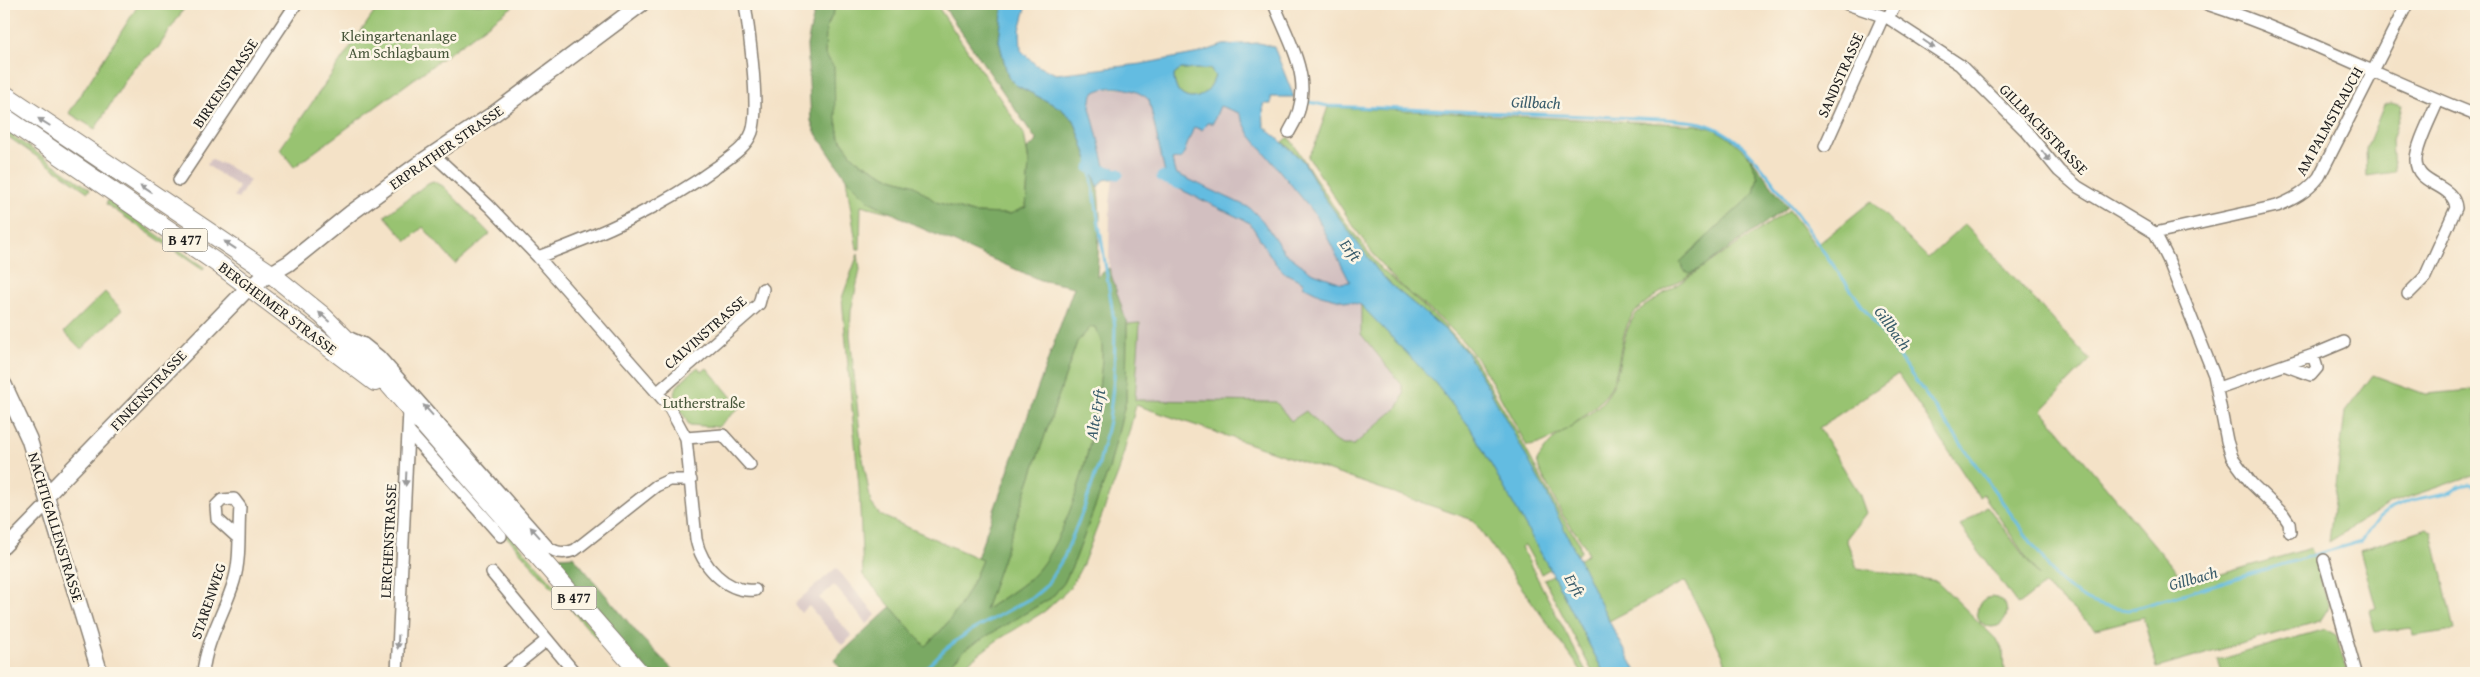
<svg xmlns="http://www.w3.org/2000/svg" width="2480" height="677" viewBox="0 0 2480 677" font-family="'Gentium Book Plus',serif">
<rect width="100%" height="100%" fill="#fcf5e5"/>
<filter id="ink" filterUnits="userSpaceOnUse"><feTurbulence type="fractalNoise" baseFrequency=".02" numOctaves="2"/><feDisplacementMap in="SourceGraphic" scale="10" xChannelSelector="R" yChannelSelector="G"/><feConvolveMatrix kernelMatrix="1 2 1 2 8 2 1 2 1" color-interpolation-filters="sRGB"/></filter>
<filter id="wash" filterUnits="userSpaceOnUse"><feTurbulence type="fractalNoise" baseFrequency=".0096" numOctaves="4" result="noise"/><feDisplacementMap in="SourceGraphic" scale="20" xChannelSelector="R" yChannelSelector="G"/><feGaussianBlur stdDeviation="1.12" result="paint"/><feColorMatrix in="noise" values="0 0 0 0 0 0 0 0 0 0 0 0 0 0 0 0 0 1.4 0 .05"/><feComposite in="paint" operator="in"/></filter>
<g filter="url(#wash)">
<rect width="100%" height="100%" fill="#f4e2c7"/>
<!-- industrial -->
<path fill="#d2bfc0" d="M1099,89H1128L1144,95L1149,100L1162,159L1182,158L1194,127L1210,122L1220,106L1239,113L1250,135L1316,215L1361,304V334L1402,385L1404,394L1398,407L1354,445H1343L1333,440L1322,429L1291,421L1276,402L1135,400L1140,323L1127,324L1109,268L1110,203L1113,179L1117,178L1105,166L1090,107L1092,94Z
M211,159L220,164L221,162L250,180L238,199L234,196L239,187L207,165Z
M836,568L876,615L867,624L834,585L819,598L852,636L842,645L809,606L801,613L794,604Z"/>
<!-- green -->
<path fill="#98c371" stroke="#5a7046" d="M139,4H187L158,48L133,68L95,129L69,113Z
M380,4H516L294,167L280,149Z
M837,4H936L1024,134L1029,163L1026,207L1010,214L973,213L936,202L912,184L888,177L855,159L839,137L825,54L826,29Z
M1181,69H1210L1215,76C1205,108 1174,103 1174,75Z
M2391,103L2402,106L2392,140L2394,172L2367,176L2366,149L2384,105Z
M1328,107L1698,125L1714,129L1731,139L1748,154L1758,177L1754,193L1680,262L1690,273L1698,270C1682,280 1642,301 1632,316C1618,337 1622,367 1610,389C1600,407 1549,447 1527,446C1506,409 1488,368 1459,337C1435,311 1403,292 1381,264C1354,230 1333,193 1308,157L1314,147Z
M4,130L90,189L88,192L4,134Z
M1289,137L1332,204L1380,268L1441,322L1472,356L1513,425L1560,514L1579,542L1581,552L1577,555L1535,473L1467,353L1449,333L1391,285L1378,271L1324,197L1304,162L1283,142Z
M846,178L869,201L892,213L861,205L860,249H857Z
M433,181L443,186L490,234L455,264L423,227L407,241L385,216L428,183Z
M108,200L205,268L203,270L106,204Z
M1871,201L1928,258L1965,224L2090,360L2042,410L2187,584L2311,548L2329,607L2320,621L2157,668L2143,617L2096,629L2044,585L2018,605L1960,526L1987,506L2039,576L1983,494L1979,497L1898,374L1819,428L1859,493L1866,513L1846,539L1857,568L1937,581L1998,641L2003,651L2004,673H1729L1723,656L1685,581L1609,621L1578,560L1588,554L1585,546L1562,514L1539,469L1537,461C1542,453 1548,444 1556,437C1573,423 1597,413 1609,393C1625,368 1617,329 1642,308L1789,210L1816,246Z
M858,254L860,270L851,311L850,335L862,453L871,503L880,515L982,560C967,597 955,619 925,646L863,575L859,487L842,298Z
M105,292L122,310L81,349L64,332Z
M1361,304L1435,383L1470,427L1550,569L1541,574L1525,545L1521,547L1587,673H1583L1473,520L1136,405L1119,471L1083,564L1070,588L1045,611L996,641L954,673H941L968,647L1051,598L1064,583L1075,560L1109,469L1126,400L1127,324L1140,323L1135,400L1276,402L1291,421L1306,411L1333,440L1343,445H1354L1398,407L1404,394L1402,385L1361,334Z
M1091,326L1095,327C1097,333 1101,339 1102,345C1103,358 1101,373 1099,387C1093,439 1075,520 1044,563C1029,583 1005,596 985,610L1077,342Z
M698,367L702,372L707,368L740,407L718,427L689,425C670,390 666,394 698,367Z
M2373,375L2425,394L2473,390L2476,384V474L2391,503L2329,542L2345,412Z
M414,426L632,673H627L510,540L503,535L412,429Z
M2427,528L2432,532L2454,630L2413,636L2412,628L2375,632L2369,610L2376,608L2360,550Z
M1553,575L1604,673H1593L1544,579Z
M1977 612a15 15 0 1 1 30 0a15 15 0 1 1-30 0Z
M2325,629L2336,635L2347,673H2222L2218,660Z"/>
<!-- forest -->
<path fill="#7aa963" stroke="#4b6240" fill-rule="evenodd" d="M816,4H837L826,29L825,54L834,67L835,114L839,137L855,159L888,177L912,184L936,202L973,213L1010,214L1026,207L1029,163L1027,149L1037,141L942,4H1003L999,41L1008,77L1016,85L1060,108L1074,120L1098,187L1100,216L1097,277L1109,268L1127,324L1126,400L1109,469L1075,560L1064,583L1051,598L968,647L941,673H844L834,660L891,607L925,646C955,619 967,597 982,560L977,558L1074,287L1040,280L921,228L869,201L846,178L815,132L811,121L807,45ZM1091,327H1095C1097,333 1101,339 1102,345C1103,360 1100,376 1099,391C1091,448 1076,512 1044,562C1031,582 1005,596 985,610L1077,342Z
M1748,154L1788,207L1698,270L1690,273L1683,270L1680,262L1754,193L1758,177Z
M573,556L639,635L676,673H648L555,570L559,557Z"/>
<!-- water -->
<path fill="#64bce1" stroke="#406c7e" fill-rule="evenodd" d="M1003,4H1027L1020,30L1021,50L1036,65L1056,74L1141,64L1200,53L1223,45L1259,43L1274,47L1294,97H1271V104H1263L1264,126L1304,162L1324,197L1378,271L1391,285L1449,333L1467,353L1488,387L1547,494L1610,623L1637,673H1604L1553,575L1470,427L1435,383L1361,305L1321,295L1303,286V282L1285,273L1275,263L1250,223L1167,183L1149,100C1136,87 1107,83 1092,94L1090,107L1105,166L1118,169V178L1103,180L1098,187L1074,120L1060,108L1016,85L1008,77L999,41ZM1181,69H1210L1215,76C1205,108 1173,103 1174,75ZM1220,106L1239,113L1250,135L1316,215L1350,282L1341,283L1311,272L1284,252L1262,220L1250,208L1175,173L1172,160L1182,158L1194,127L1202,130L1207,123H1213Z"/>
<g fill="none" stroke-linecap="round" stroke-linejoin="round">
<!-- stream -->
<path stroke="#64bce1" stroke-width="3" d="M1304,101L1328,106L1662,119C1675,120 1689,120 1701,123C1744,134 1766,173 1791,206L2056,577C2077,598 2099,608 2129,610L2362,541L2379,517L2388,510L2412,500L2451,492L2460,486L2469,484L2476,486
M921,673L945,649L967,633L1033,597L1046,586L1064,557L1084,508L1099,464L1109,421L1114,378L1115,327L1089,160"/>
<!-- canal -->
<path stroke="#64bce1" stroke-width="11" d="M1090,168L1118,174
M1162,177L1180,184"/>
</g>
</g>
<g filter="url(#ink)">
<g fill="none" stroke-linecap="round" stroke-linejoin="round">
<!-- street casing -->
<g stroke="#887f72" stroke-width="14">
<path id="street" d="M1274,4C1292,49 1318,86 1289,132
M1847,4L1888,18L1960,65L2027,132L2059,171L2078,187L2155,233L2168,259L2214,375L2227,441L2232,457L2251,483L2283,514L2289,523L2290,532
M2207,4C2300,34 2385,80 2476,115
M1888,18L1895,4
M1825,146L1883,17
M434,155L489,206L538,257L668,405L686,438L696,539C701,565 726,593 755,590
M179,180L296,4
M2155,233L2277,206C2294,199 2307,192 2319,177L2407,4
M538,257C602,234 662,207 717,167C730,157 746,148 752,132C760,109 749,31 745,4
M2408,294L2425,277L2456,208C2454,182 2415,187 2416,159C2417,143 2432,116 2438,100
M350,338L364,344L379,356L547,546C556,554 565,554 575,550L656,486L669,480H691
M2284,365L2311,375L2317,368L2313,355
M2218,388L2313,355L2344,342
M658,392L759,304L763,289
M4,411L15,406
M408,431L501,536
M686,438L723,435L750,465
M4,548L49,502
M2324,560L2356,673
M492,573L575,673
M203,673C206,640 225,612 234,581C241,558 238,531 240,507L234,499L222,500L216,506L217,519L238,538
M397,673L409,410
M506,673L547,640"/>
</g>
<!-- secondary casing -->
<g stroke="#887f72" stroke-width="18">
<path id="secondary" d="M4,385L29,439L100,673
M47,495L250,286L289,263L351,213L420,163L495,113L641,4"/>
</g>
<!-- primary casing -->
<g stroke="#887f72" stroke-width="20">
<path id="primary" d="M4,94L270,273L322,315L371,364L640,673
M4,117L220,265L375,382"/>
</g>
<!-- street -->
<use href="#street" stroke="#fff" stroke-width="11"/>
<!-- secondary -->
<use href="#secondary" stroke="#fff" stroke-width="15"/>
<!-- primary -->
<use href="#primary" stroke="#fff" stroke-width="18"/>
</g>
<!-- one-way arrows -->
<defs><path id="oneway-solid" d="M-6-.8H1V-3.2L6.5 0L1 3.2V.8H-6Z" transform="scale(1.25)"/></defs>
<g fill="#999">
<use href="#oneway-solid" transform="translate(1929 44) rotate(35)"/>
<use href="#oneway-solid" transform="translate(44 122) rotate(-148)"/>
<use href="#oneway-solid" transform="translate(2046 156) rotate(51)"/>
<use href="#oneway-solid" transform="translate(146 189) rotate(-146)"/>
<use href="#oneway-solid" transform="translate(230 245) rotate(-146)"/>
<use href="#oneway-solid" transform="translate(324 317) rotate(-138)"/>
<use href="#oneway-solid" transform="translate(428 410) rotate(-132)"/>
<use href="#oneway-solid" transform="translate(406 479) rotate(93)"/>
<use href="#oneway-solid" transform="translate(535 532) rotate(-132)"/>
<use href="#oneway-solid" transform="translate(398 642) rotate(93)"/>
</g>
</g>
<g text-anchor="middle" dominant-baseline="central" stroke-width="5" stroke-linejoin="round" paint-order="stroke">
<!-- shield labels -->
<g fill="#fcf5e5" stroke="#5f5d58" stroke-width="1">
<rect x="162.5" y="228.5" width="45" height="23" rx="4"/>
<rect x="551.5" y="586.5" width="45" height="23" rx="4"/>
</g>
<g font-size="14" font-weight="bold" fill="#1c1c1c">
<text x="185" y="240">B 477</text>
<text x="574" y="598">B 477</text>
</g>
<!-- park labels -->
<g font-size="15" fill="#47563a" stroke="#fcf5e5">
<text x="399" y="35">Kleingartenanlage<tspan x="399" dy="17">Am Schlagbaum</tspan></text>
<text x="704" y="402">Lutherstraße</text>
</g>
<!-- street labels -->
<g font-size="15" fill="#1c1c1c" stroke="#fcf5e5">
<text transform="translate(1840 75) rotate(-66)">SANDSTRASSE</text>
<text transform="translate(225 83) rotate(-56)">BIRKENSTRASSE</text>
<text transform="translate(2329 121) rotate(-61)">AM PALMSTRAUCH</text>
<text transform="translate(2044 129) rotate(46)">GILLBACHSTRASSE</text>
<text transform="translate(446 147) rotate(-35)">ERPRATHER STRASSE</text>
<text transform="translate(278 308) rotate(37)">BERGHEIMER STRASSE</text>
<text transform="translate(705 332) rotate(-41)">CALVINSTRASSE</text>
<text transform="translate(148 390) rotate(-47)">FINKENSTRASSE</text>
<text transform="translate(56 527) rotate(73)">NACHTIGALLENSTRASSE</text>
<text transform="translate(388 541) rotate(-87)">LERCHENSTRASSE</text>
<text transform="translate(208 601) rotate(-71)">STARENWEG</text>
</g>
<!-- water labels -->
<g font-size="16" font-style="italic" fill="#395c6b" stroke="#fcf5e5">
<text transform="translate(1536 102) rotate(2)">Gillbach</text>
<text transform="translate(1351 250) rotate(54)">Erft</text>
<text transform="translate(1893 328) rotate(54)">Gillbach</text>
<text transform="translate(1095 414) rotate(-80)">Alte Erft</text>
<text transform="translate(2193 578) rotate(-16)">Gillbach</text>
<text transform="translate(1575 585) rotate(61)">Erft</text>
</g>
</g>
<!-- margin -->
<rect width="2480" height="677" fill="none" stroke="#fcf5e5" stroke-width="20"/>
</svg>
